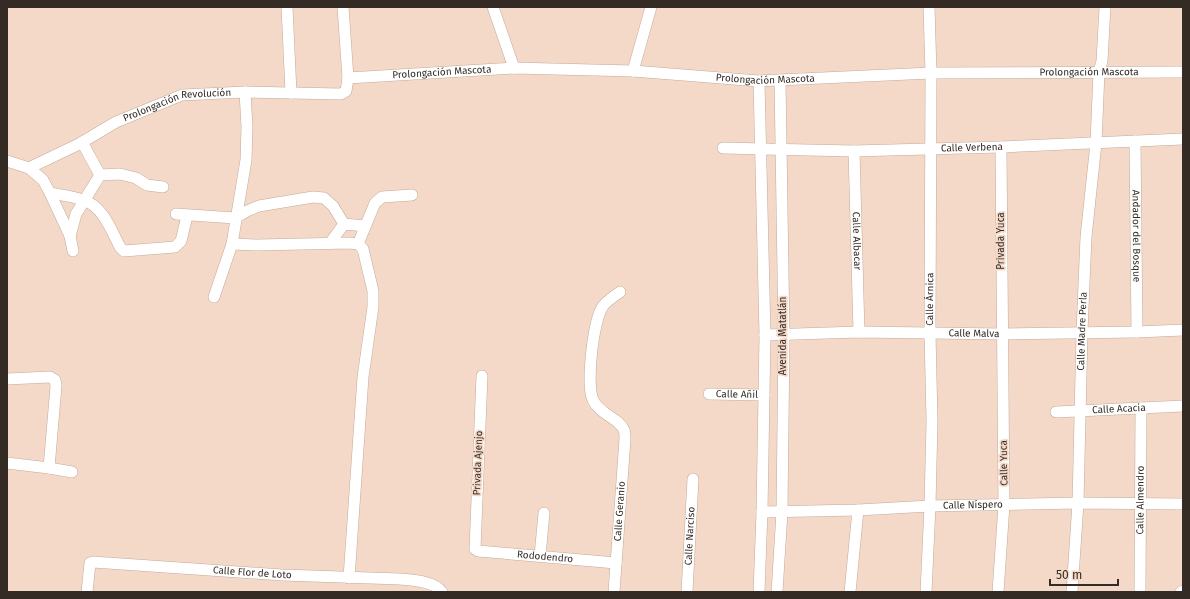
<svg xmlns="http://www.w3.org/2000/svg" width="1190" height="599" viewBox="0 0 1190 599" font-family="'Fira Sans',sans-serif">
<rect width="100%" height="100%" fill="#f4d9c8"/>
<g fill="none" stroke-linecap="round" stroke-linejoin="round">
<!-- minor casing -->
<g stroke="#c3aa9a" stroke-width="12">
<g id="minor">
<path d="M287,7L291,93"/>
<path d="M493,7L514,68"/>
<path d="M633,71L651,7"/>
<path id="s1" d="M348,78L514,68L633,71L759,81L931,73L1183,72"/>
<path d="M759,81L765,335L762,512L759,592"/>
<path id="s2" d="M1135,141L1137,332"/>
<path d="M82,142L100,175"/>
<path id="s3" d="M723,148L854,151L1001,147L1183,139"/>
<path id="s4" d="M854,151L859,332"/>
<path id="s5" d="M7,161L29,168L79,144L116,122L182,95L245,92L341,94L346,91L348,78L343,7"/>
<path d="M29,168L43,180L50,193C60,195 72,196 83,200C103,206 111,230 120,247L124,251L175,247L181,241L187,216"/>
<path d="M50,193L70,236L73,251"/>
<path d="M176,214L235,218L247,211L259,206L313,197L324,198L333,206L344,224"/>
<path d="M70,236L76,214L100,175L120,174L136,178L147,185L163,187"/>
<path d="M330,243L344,224L365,226"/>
<path d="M232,244L257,245L349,243L358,244L363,249L373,291V307L363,377L349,578"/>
<path d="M358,244L375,203L382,197L412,195"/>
<path d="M214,297L232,244L246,160L247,127L245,92"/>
<path id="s6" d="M765,335L859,332L1002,334L1137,332L1183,330"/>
<path id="s7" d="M482,376L475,549L478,551L616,563"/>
<path d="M7,379L50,377L55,380L56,386L49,468"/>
<path id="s8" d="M709,394L764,395"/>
<path id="s9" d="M1056,412L1183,406"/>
<path d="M7,463L49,468L72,472"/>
<path id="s10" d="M762,512L858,510L930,506L1078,503L1183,504"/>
<path d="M540,556L544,513"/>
<path id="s11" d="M87,592L90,563L93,562L282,575L400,579C413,580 434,581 442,592"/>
<path id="s12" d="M614,592L625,439C625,436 625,432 624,430C619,418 599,414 593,400C586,385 593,320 603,306C608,300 614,296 620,292"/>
<path id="s13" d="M687,592L693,479"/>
<path d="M777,592L782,512L784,335L780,80"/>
<path d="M850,592L858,510"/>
<path id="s14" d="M926,592L930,506L932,421L930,333L931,73L929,7"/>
<path d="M998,592L1004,505L1001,147"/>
<path id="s15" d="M1072,592L1078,503L1082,332L1086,237L1096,143L1099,72L1102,61L1105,7"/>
<path id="s16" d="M1140,592L1141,408"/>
<path d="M1181,592L1183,591"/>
</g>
</g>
<!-- minor -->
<use href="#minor" stroke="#fff" stroke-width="11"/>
</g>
<g text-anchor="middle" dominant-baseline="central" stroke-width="3.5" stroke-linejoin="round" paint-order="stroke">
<!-- street labels -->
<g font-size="10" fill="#352b25" stroke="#f4d9c8">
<text stroke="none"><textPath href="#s1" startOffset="94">Prolongación Mascota</textPath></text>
<text stroke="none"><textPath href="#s1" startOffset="742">Prolongación Mascota</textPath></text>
<text stroke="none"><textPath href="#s1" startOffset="418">Prolongación Mascota</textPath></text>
<text stroke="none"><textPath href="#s5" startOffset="186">Prolongación Revolución</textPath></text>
<text stroke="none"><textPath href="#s3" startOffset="249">Calle Verbena</textPath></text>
<text stroke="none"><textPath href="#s2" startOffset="95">Andador del Bosque</textPath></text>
<text stroke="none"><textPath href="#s4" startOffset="90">Calle Albacar</textPath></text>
<text transform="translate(1001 241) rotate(-90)">Privada Yuca</text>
<text stroke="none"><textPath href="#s14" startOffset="293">Calle Árnica</textPath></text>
<text stroke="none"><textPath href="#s15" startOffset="261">Calle Madre Perla</textPath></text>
<text stroke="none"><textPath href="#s6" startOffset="209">Calle Malva</textPath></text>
<text transform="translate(783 336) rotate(-90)">Avenida Matatlán</text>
<text stroke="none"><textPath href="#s8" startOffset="28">Calle Añil</textPath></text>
<text stroke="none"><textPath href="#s9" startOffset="63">Calle Acacia</textPath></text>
<text transform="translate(478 463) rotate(-88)">Privada Ajenjo</text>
<text transform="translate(1004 463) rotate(-91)">Calle Yuca</text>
<text stroke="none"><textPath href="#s16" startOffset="92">Calle Almendro</textPath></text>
<text stroke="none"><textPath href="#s10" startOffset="211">Calle Níspero</textPath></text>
<text stroke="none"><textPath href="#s12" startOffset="81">Calle Geranio</textPath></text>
<text stroke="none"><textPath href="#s13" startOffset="56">Calle Narciso</textPath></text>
<text stroke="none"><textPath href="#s7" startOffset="244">Rododendro</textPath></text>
<text stroke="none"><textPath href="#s11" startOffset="192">Calle Flor de Loto</textPath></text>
</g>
</g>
<!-- border -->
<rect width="1190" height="599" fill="none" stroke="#352b25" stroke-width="16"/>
<!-- scale -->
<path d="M1050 579v6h68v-6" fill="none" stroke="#352b25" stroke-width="2"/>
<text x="1056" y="579" font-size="12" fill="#352b25" stroke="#f4d9c8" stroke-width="3" paint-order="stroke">50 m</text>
</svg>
